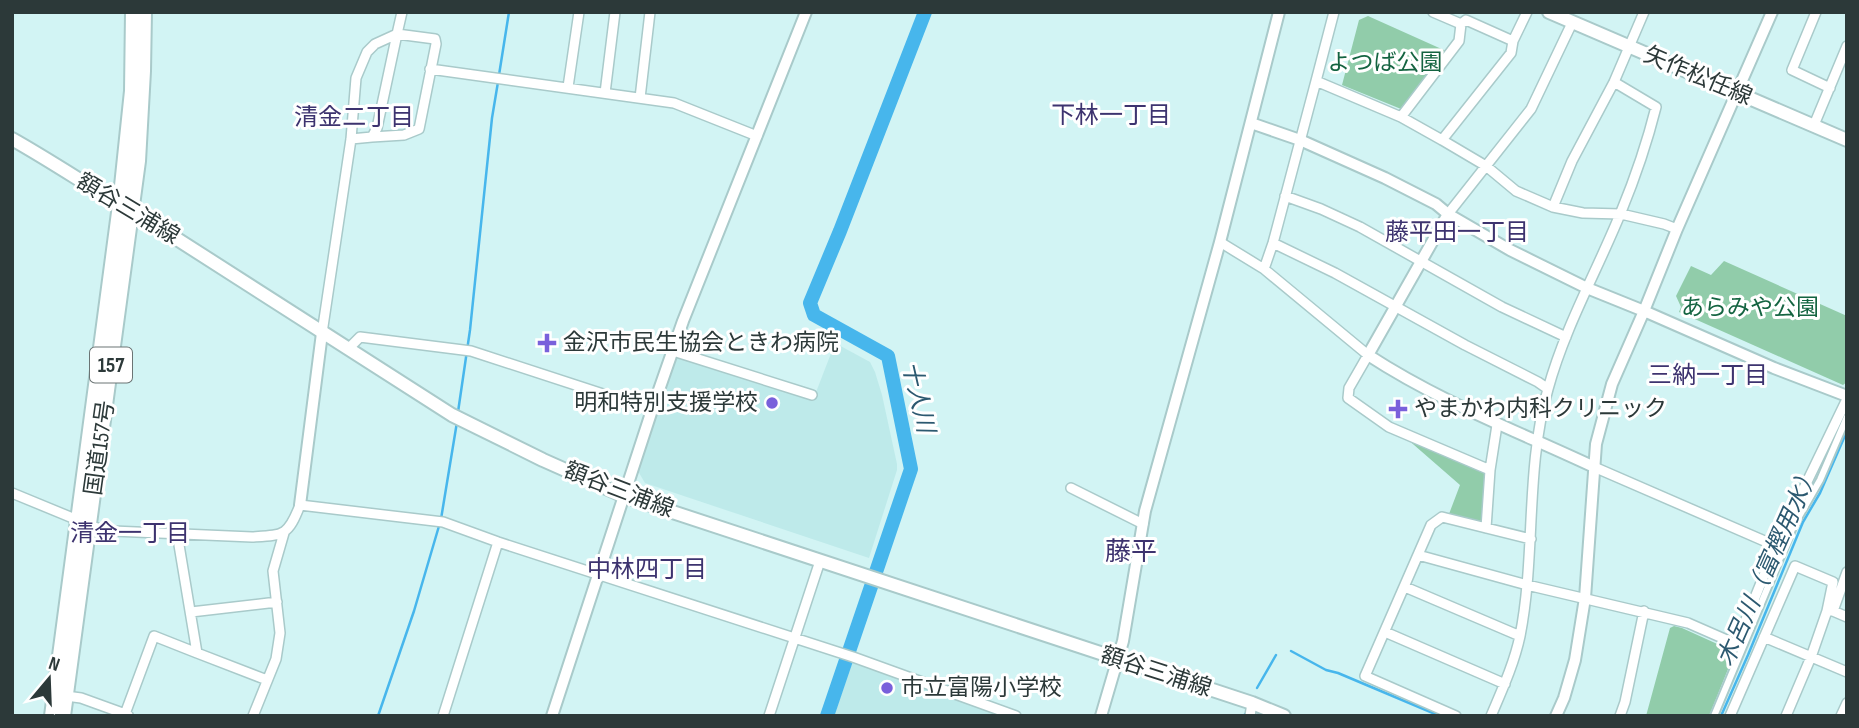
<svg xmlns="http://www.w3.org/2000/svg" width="1859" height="728" viewBox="0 0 1859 728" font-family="'Sofia Sans Condensed','Noto Sans JP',sans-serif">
<rect width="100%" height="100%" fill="#d2f4f4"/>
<!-- built -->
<path fill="#beeaea" d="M835,343L870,362L875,372L882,395L897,464V470L869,558L645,483L638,471L677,357L813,400Z
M853,661L1006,716H834Z"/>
<!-- green -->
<path fill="#91ccaa" d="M1368,16L1446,51L1401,109L1342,85L1359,20Z
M1724,261L1847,316V382L1843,385L1679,312L1681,307L1676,296L1691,266L1711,275Z
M1406,438L1487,472L1483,523L1449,514L1460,485Z
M1674,626L1682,628L1735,652L1709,716H1646L1670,628Z"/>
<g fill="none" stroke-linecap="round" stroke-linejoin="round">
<!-- stream -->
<path stroke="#47b6ec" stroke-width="2.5" d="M499,75L509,12
M458,412L470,330L492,118L498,82
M441,519L457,422
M1291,651L1326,670L1338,673L1440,716
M1257,688L1276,655
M378,716L414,611L439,526
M1245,716V714
M1721,716L1748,655L1803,522L1820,493L1847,431"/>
<!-- river -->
<path stroke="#47b6ec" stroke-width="14" d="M827,716L911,469L888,356L814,315L810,303L840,231L925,12"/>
<!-- pedestrian casing -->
<g stroke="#a9caca" stroke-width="10">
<path id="pedestrian" d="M1714,716L1793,527L1820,480L1847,417"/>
</g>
<!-- minor casing -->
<g stroke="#a9caca" stroke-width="12">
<path id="minor" d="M1433,12L1461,24L1466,20L1513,41
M1816,12L1792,70L1830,88
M430,69L674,103L757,136
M1316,81L1334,12
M568,87L579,12
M605,93L615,12
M640,98L650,12
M1401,117L1459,41L1461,24
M1814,125L1847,46
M351,139L372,137L377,128L397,34L435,39L436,44L419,129L404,135L372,137
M1442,140L1486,166L1516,191L1553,207L1583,213L1621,214L1664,224L1677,229
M1285,196L1321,209L1360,227L1502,307L1566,337
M1553,207L1572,161L1614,82L1644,12
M1448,214L1531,109L1572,23
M1220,242L1264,269
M1273,243L1335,273L1465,345L1538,382L1548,389
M322,333L351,139L356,78L367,52L375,44L397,34L402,12
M348,349L360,337L471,351L652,410
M673,351L812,395
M1594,467L1776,546
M1490,470L1389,427L1348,398L1349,388L1368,355L1264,269L1273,243L1316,81L1401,117L1442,140L1511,53L1513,41L1527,12
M1071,488L1143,524
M12,493L97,528L113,531L252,537C284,535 288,536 300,505L443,522L498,542L853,657L1016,716
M1486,528L1490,470L1497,425
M1418,555L1527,585L1688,623L1736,644L1776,546L1847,399
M1405,587L1520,636
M1833,611L1847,572
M191,612L277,602
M1385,632L1505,684
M1764,637L1847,672
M197,653L267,680
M66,696L81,698L128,715
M125,714L154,636L197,653L177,533
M253,716L276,659L280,633L273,571L284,533
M443,716L498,542
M769,716L820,561
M1250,716L1252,703
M1456,716L1365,676L1431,525L1442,517L1531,539
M1491,716C1502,690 1514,664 1520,636C1536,555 1525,469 1548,389C1565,327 1597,271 1621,212C1635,178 1647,143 1656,107L1614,82
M1620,716L1625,702L1644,611
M1730,716L1795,566L1833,582L1827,611H1833L1847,617
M1786,716L1811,657L1827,611
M1841,716L1847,703"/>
</g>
<!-- tertiary casing -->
<g stroke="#a9caca" stroke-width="14">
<path id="tertiary" d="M1251,123L1300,140L1385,178L1436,204L1448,214L1510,250L1587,288L1644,311L1774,368L1847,396
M1448,214L1368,355C1440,402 1517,431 1594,467
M300,505L322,333
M552,716L652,410L683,321L806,12
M1101,716L1123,641L1145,511L1220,242L1279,12
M1556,716L1564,698L1575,660L1585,598L1596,444L1612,384L1644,311L1677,229L1772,12"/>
</g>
<!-- secondary casing -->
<g stroke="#a9caca" stroke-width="16">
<path id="secondary" d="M1549,12L1847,140
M12,139C60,166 104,197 152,223L452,415L543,460L624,496L1252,703L1284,716"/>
</g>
<!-- trunk casing -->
<g stroke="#a9caca" stroke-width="18">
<path id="trunk" d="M52,716L120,205L132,91L133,12
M63,716L138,161L143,71L144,12"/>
</g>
<!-- pedestrian -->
<use href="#pedestrian" stroke="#fff" stroke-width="6"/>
<!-- minor -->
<use href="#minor" stroke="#fff" stroke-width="9"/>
<!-- tertiary -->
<use href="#tertiary" stroke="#fff" stroke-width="10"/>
<!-- secondary -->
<use href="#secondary" stroke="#fff" stroke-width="12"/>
<!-- trunk -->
<use href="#trunk" stroke="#fff" stroke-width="14"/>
</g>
<!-- markers -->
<g fill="#7960db" stroke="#fff" stroke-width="2.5">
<path d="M543.5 332.5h7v7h7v7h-7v7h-7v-7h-7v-7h7z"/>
<circle cx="772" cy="403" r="7"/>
<path d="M1394.5 398.5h7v7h7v7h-7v7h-7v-7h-7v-7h7z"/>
<circle cx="887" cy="688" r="7"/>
</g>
<g text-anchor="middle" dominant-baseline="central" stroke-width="6" stroke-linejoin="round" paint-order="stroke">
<!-- shield labels -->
<rect fill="#fff" stroke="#6b7474" stroke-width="2" x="90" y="347.5" width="42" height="35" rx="5"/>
<g font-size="21" font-weight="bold" fill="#2c3939">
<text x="111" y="365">157</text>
</g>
<!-- park labels -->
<g font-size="23" fill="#146441" stroke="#fff">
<text x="1385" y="63">よつば公園</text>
<text x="1750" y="308">あらみや公園</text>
</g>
<!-- street labels -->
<g font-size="23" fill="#2c3939" stroke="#fff">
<text transform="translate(1698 76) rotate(23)">矢作松任線</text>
<text transform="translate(128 209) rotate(31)">額谷三浦線</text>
<text transform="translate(100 448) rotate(-82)">国道157号</text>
<text transform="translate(619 490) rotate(21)">額谷三浦線</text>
<text transform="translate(1156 672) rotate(18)">額谷三浦線</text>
</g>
<!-- poi labels -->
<g font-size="23" fill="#2c3939" stroke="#fff" text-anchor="start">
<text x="563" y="343">金沢市民生協会ときわ病院</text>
<text x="758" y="403" text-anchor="end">明和特別支援学校</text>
<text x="1414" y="409">やまかわ内科クリニック</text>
<text x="901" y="688">市立富陽小学校</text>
</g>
<!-- neighbourhood labels -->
<g font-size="24" fill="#3d336f" stroke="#fff">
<text x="1111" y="115">下林一丁目</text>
<text x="354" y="117">清金二丁目</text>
<text x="1457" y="232">藤平田一丁目</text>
<text x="1708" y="375">三納一丁目</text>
<text x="130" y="533">清金一丁目</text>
<text x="647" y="569">中林四丁目</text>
</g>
<!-- water labels -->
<g font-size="24" font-style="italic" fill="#2c5970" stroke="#fff">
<text transform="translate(918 397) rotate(77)">十人川</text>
<text transform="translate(1768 566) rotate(-66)">木呂川（富樫用水）</text>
</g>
<!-- quarter labels -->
<g font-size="26" fill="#3d336f" stroke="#fff">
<text x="1131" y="552">藤平</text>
</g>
</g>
<!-- border -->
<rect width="1859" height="728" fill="none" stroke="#2c3939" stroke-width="28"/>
<!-- north arrow -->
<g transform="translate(49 679) rotate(19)" stroke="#ffffff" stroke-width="5" paint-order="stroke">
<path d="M0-5L12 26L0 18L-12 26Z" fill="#2c3939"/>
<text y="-10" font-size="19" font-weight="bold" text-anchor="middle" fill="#2c3939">N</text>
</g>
</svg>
